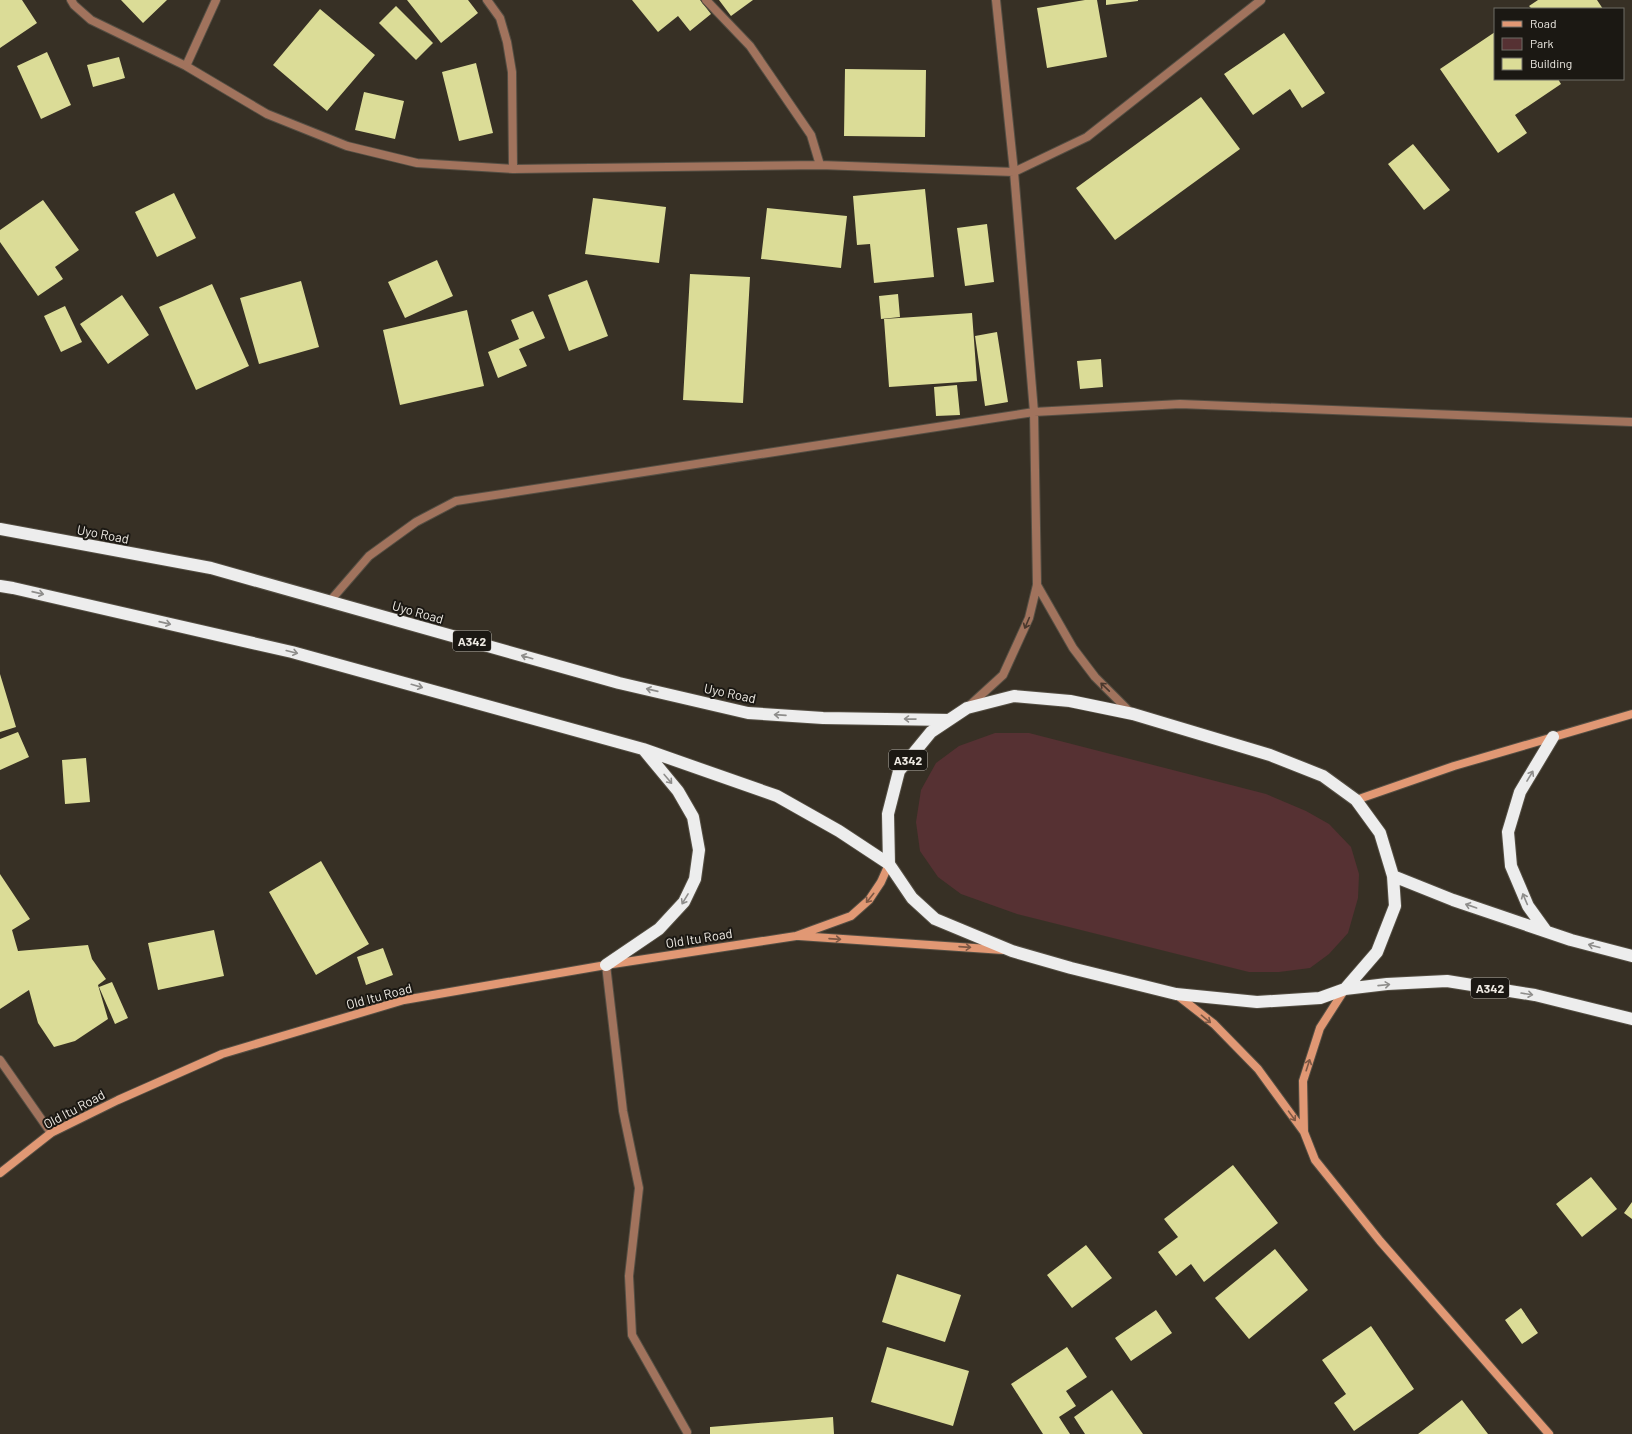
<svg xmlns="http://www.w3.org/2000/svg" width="1632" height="1434" viewBox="0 0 1632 1434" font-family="Barlow,sans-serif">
<rect width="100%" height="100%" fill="#373025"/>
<!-- green -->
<path fill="#563133" d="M995,733H1029L1266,794L1306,811L1329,824L1351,847L1359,874L1358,898L1348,933L1329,954L1310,968L1279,972H1249L1017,914L961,894L938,877L920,851L916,822L921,790L936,763L959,746Z"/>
<!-- building -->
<path fill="#dbdc97" d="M0,0H22L37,23L0,48Z
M121,0H167L143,23Z
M407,0H468L478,13L441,43Z
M632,0H700L711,14L690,31L678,16L658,32Z
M719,0H753L731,16Z
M1085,0H1097L1107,57L1047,68L1037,8Z
M1106,0H1138V1L1106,5Z
M1538,0H1597L1603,9H1532L1529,6Z
M396,6L433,43L416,60L379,23Z
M320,9L375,55L327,111L273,65Z
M1495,32V79H1558L1561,84L1515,115L1527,133L1498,153L1440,69Z
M1284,33L1325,93L1302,108L1290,89L1253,115L1224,74Z
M47,52L71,105L41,119L17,66Z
M119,57L125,78L93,87L87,65Z
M476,63L493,133L459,141L442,72Z
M845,69L926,70L925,137L844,136Z
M364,92L404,101L395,139L355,130Z
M1201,97L1240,149L1115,240L1076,188Z
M1413,144L1450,190L1424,210L1388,164Z
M925,189L934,277L874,283L870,244L857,245L853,196Z
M174,193L196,238L157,257L135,212Z
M593,198L666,207L659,263L585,254Z
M43,200L79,250L55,267L63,279L38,296L0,242V230Z
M767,208L847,216L841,268L761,259Z
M987,224L994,282L965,286L957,228Z
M437,260L453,296L405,318L388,282Z
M690,274L750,277L743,403L683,400Z
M587,280L608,336L569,351L548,295Z
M301,281L319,347L259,364L240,298Z
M212,284L249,366L196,390L159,307Z
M898,294L900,317L881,319L879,296Z
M122,295L149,335L108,364L80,324Z
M65,306L82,342L61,352L44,316Z
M467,310L484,386L400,405L383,330Z
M533,311L545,338L519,349L527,366L498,378L488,352L519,339L511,320Z
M972,313L977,381L889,387L884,319Z
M997,332L1008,402L985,406L975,336Z
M1101,359L1103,387L1080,389L1077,361Z
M957,385L960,415L936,416L934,387Z
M0,674L16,727L0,732Z
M18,732L29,757L0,770V739Z
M86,758L90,802L65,804L62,760Z
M321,861L369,944L316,975L269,892Z
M0,874L30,919L12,930L18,951L88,945L92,959L106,979L98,985L108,1019L75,1041L54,1047L38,1023L29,990L0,1009Z
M214,930L224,976L158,990L148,943Z
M383,948L393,975L366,985L357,957Z
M112,982L128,1018L115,1024L99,987Z
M1233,1165L1278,1223L1204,1282L1191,1264L1176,1276L1158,1252L1178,1237L1164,1219Z
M1591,1177L1617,1209L1582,1237L1556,1204Z
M1632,1202V1219L1624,1213Z
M1086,1245L1112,1278L1072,1308L1047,1275Z
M1275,1249L1308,1290L1249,1339L1215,1298Z
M897,1274L961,1295L945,1342L882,1322Z
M1521,1308L1538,1333L1522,1344L1505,1320Z
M1156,1310L1172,1333L1131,1361L1115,1338Z
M1371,1326L1414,1389L1354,1431L1334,1403L1346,1394L1322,1360Z
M887,1347L969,1371L953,1426L871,1402Z
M1067,1347L1087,1377L1066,1391L1076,1406L1059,1417L1070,1434H1043L1011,1384Z
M1112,1390L1143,1434H1085L1074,1417Z
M1462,1400L1488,1434H1418Z
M833,1417L834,1434H710V1427Z"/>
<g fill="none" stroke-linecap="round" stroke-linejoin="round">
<!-- street casing -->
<g stroke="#544e43" stroke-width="10">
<path id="street" d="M71,0L74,5L91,20L186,66L267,114L347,146L417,163L513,169L820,165L1014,172L1087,137L1261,0
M487,0L500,18L507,42L512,72L513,169
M706,0L750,46L811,135L820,165
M186,66L216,0
M1037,585L1073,648L1095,677L1132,714
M330,601L369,556L416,522L456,501L1034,412L1180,404L1632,422
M969,706L1003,675L1029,618L1037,585L1034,412L1014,172L996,0
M606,965L623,1111L639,1188L629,1276L632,1335L687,1432
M0,1060L51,1133"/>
</g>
<!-- secondary casing -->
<g stroke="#544e43" stroke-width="10">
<path id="secondary" d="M1356,800L1454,766L1632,714
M799,936L1003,950
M1177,995L1214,1024L1258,1069L1304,1132L1315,1160L1380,1241L1549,1434
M1304,1132L1303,1081L1320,1028L1345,989
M0,1173L51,1133L118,1100L222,1054L404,1000L606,965L796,936L851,916L869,900L881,882L889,864"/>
</g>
<!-- highway casing -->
<g stroke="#544e43" stroke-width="14">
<path id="highway" d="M0,529L211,568L619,683L748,713L823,718L949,720
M0,586L13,588L292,652L643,749L777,796L839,831L889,864
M1014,696L1070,701L1133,714L1270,755L1323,776L1356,800L1380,833L1393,876L1395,906L1377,952L1345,989L1320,998L1257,1002L1176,994L1071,968L1012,951L935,919L912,898L889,864L888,814L899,771L931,732L967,708Z
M1393,876L1453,900L1571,940L1632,956
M1546,931L1528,906L1511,866L1508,832L1520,792L1553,737
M606,965L659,929L684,902L695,879L699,850L693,817L678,791L644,750
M1345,989L1387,984L1447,981L1535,995L1632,1019"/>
</g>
<!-- street -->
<use href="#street" stroke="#a1735d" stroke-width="8"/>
<!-- secondary -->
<use href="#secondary" stroke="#e19874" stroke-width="8"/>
<!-- highway -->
<use href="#highway" stroke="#ededed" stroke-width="12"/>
</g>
<!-- one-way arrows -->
<defs><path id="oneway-shaft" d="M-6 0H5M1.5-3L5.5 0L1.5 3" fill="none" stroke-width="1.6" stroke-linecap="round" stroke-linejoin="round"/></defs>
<g stroke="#8e8d8b">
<use href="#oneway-shaft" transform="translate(38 593) rotate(13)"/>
<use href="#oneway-shaft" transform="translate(165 623) rotate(13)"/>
<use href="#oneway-shaft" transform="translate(292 652) rotate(14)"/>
<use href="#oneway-shaft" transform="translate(527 657) rotate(-164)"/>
<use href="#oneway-shaft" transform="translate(417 686) rotate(16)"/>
<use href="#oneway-shaft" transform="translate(652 690) rotate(-167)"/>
<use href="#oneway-shaft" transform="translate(780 715) rotate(-176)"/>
<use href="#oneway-shaft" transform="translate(910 719) rotate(-179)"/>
<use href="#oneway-shaft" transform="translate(1530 776) rotate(-59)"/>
<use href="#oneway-shaft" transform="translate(668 779) rotate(50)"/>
<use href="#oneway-shaft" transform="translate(685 899) rotate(121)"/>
<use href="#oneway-shaft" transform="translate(1525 899) rotate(-113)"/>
<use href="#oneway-shaft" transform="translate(1471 906) rotate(-161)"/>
<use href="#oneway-shaft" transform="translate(1594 946) rotate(-165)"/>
<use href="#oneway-shaft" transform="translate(1384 985) rotate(-6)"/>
<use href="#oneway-shaft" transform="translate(1527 994) rotate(9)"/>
</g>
<g stroke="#4a382d">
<use href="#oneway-shaft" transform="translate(1027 623) rotate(113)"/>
<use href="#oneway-shaft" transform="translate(1105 687) rotate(-136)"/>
</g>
<g stroke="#7e5844">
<use href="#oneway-shaft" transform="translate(870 898) rotate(129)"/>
<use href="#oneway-shaft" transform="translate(835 939) rotate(4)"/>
<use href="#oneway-shaft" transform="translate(965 947) rotate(4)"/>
<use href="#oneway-shaft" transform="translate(1206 1019) rotate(39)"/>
<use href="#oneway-shaft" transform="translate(1308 1065) rotate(-72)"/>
<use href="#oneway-shaft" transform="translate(1292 1116) rotate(54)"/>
</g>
<g text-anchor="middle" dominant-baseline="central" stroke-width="4" stroke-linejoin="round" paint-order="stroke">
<!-- shield labels -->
<g fill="#1b1813" stroke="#afaba5" stroke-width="1">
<rect x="453" y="631" width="38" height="20" rx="3"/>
<rect x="889" y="750" width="38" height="20" rx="3"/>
<rect x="1471" y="978" width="38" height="20" rx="3"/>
</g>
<g font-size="12" font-weight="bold" fill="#eeeae3">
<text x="472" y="641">A342</text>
<text x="908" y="760">A342</text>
<text x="1490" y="988">A342</text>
</g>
<!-- street labels -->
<g font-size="13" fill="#eeeae3" stroke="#1b1813">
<text transform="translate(103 534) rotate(11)">Uyo Road</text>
<text transform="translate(418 612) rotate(16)">Uyo Road</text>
<text transform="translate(730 693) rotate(12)">Uyo Road</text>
<text transform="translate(699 938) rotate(-9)">Old Itu Road</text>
<text transform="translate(379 996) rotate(-15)">Old Itu Road</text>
<text transform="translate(74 1109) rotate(-28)">Old Itu Road</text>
</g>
</g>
<!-- legend -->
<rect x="1494" y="8" width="130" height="72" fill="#1b1813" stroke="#6f6c66"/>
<rect x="1502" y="21" width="20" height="6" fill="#e19874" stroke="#6f6c66"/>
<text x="1530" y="28" font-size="12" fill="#eeeae3">Road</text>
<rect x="1502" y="38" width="20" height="12" fill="#563133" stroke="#6f6c66"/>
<text x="1530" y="48" font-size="12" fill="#eeeae3">Park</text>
<rect x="1502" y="58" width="20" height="12" fill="#dbdc97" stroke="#6f6c66"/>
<text x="1530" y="68" font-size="12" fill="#eeeae3">Building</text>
</svg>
